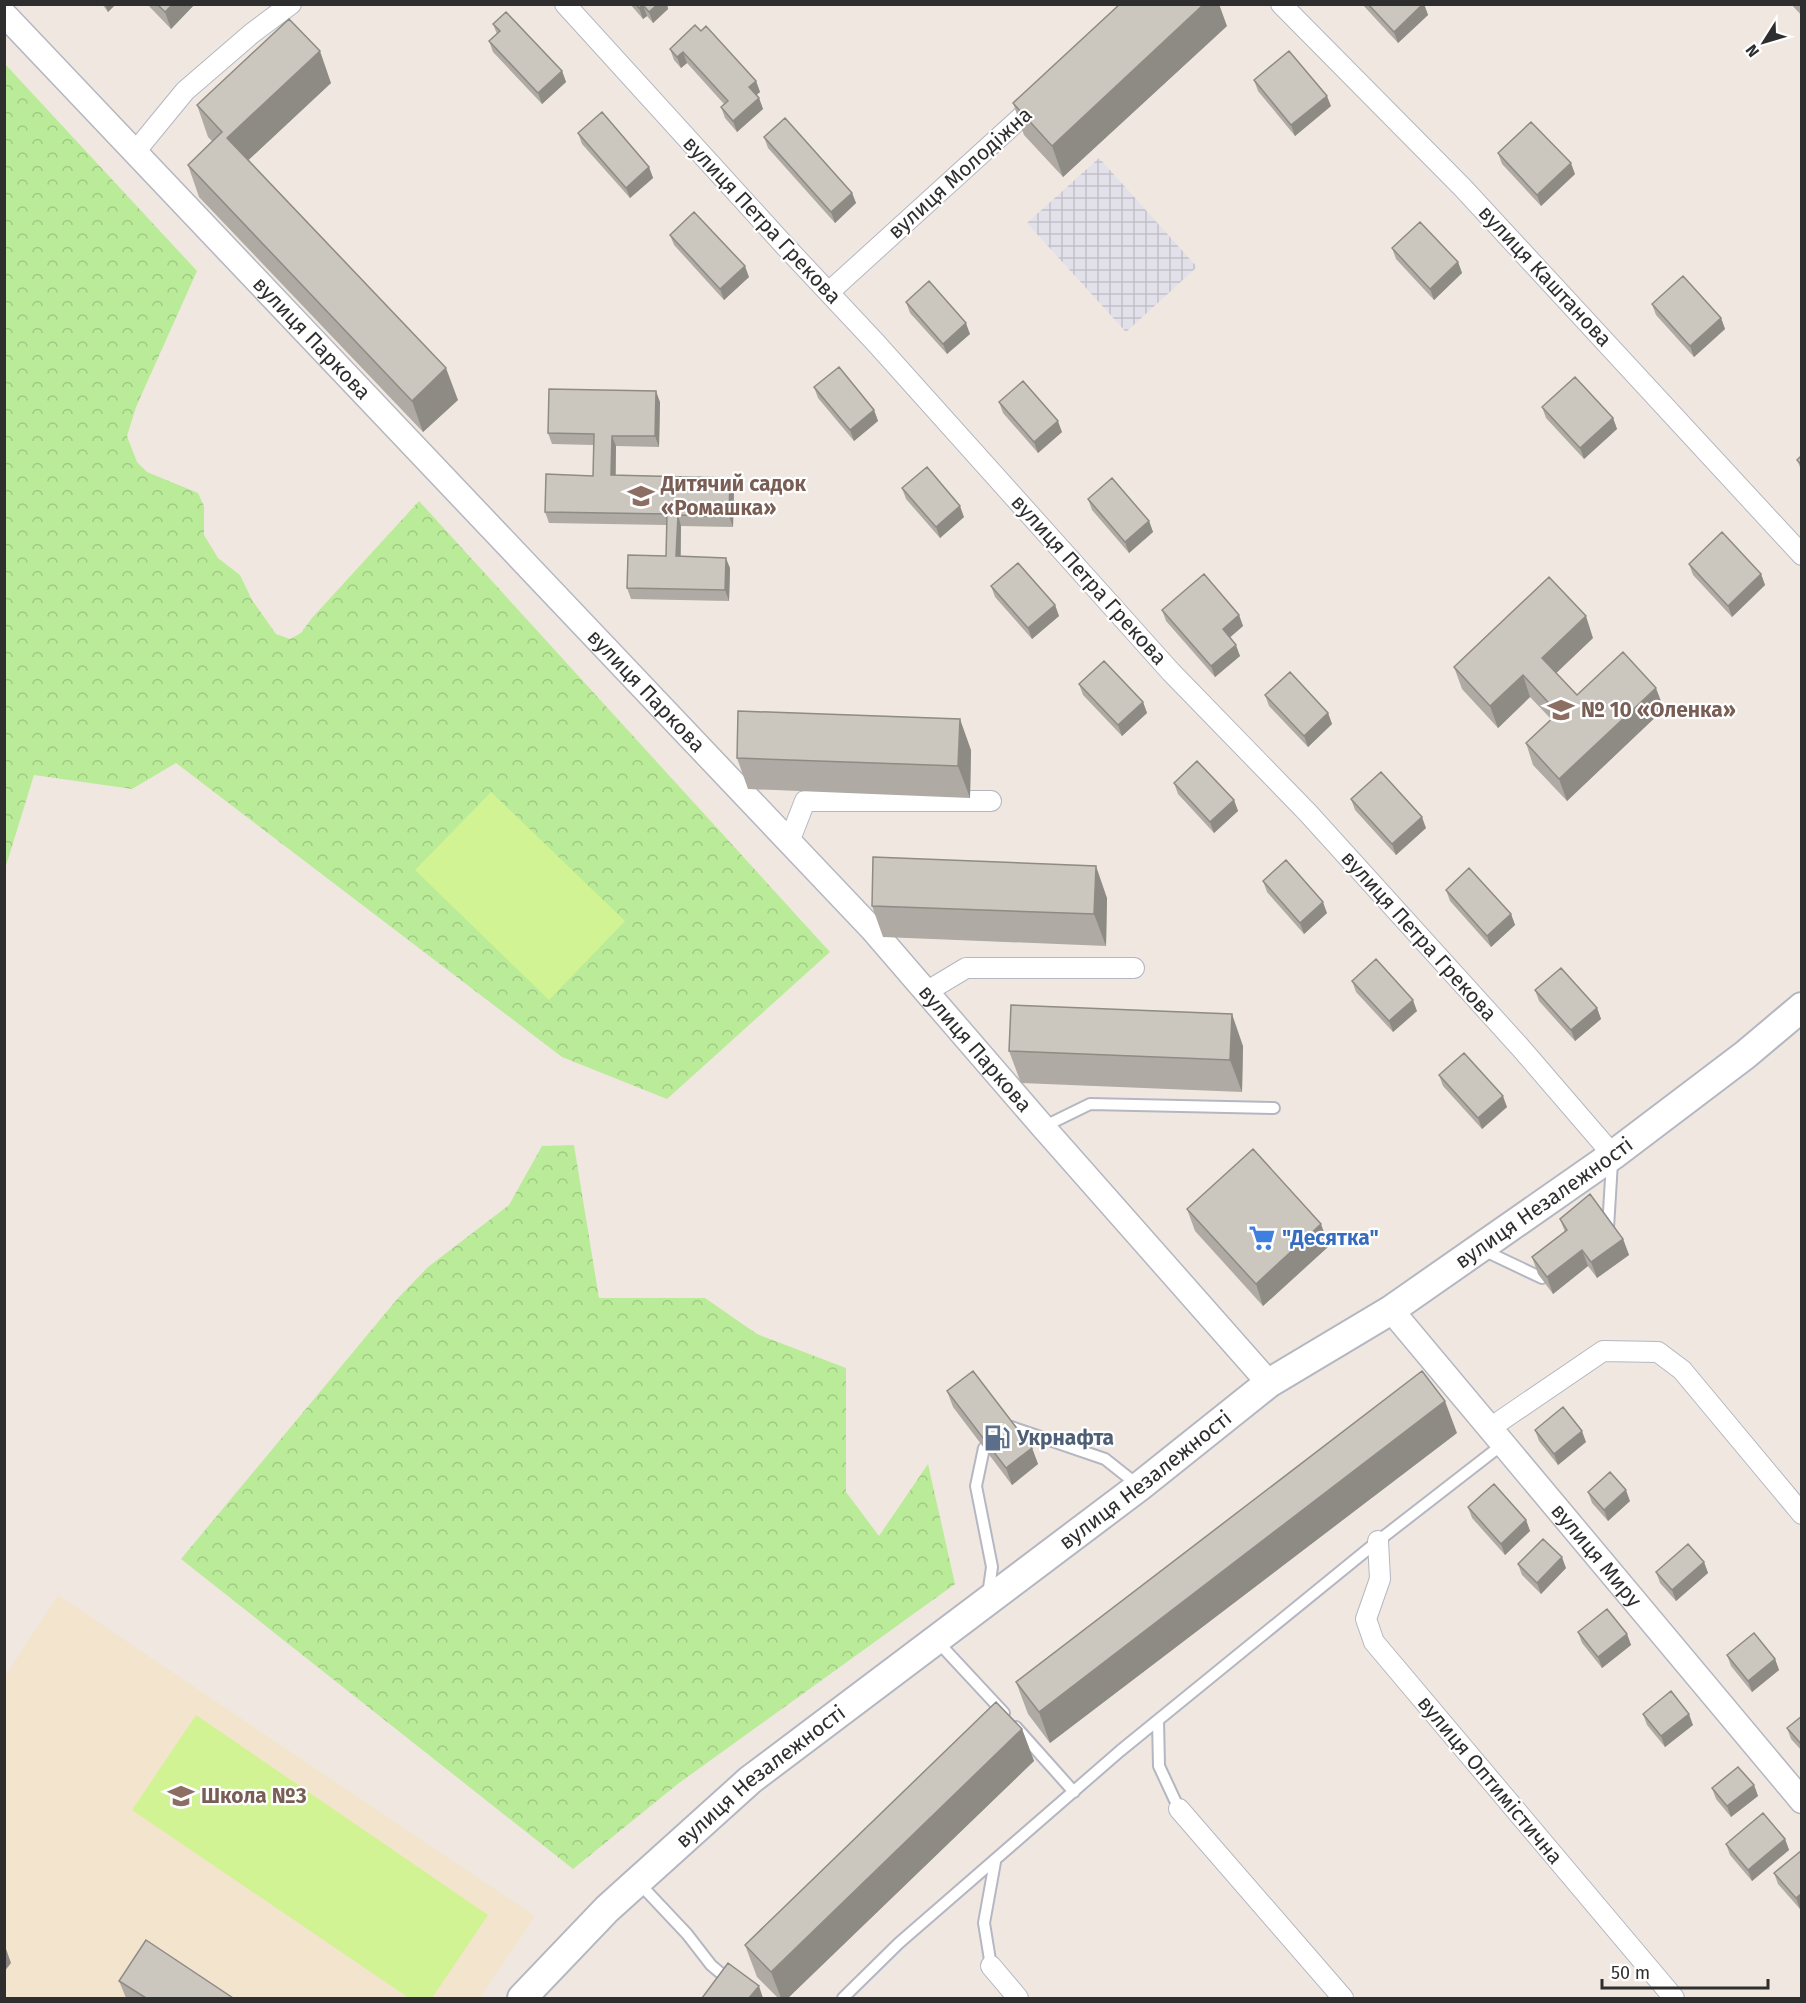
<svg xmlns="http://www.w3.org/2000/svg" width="1806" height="2003" viewBox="0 0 1806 2003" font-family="'Fira Sans',sans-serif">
<defs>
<pattern id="industrial-grid" width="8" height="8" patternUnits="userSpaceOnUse" patternTransform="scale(1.5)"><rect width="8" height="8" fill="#e2e0e9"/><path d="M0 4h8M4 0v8" fill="none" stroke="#c2c0c8"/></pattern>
<pattern id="forest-crowns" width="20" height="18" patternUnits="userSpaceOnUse" patternTransform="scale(1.5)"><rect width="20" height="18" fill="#baeb98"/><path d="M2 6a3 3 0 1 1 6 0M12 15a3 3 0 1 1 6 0" fill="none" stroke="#a0ca83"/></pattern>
</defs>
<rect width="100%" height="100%" fill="#f0e8e0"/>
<!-- industrial -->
<path fill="url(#industrial-grid)" d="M1099,158L1197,267L1126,332L1027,223Z"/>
<!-- education -->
<path fill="#f3e4ce" d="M58,1595L535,1916L480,1998H5V1676Z"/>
<!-- forest -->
<path fill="url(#forest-crowns)" d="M5,64L197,271L136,407L127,436L137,462L147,472L198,493L204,506V535L218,558L240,575L252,600L276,634L290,639L301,633L312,618L419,501L830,952L667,1099L562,1057L176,763L132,789L34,775L5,869Z
M574,1145L599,1298H705L757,1334L846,1368V1492L879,1536L928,1464L955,1584L679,1783L573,1869L181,1559L398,1298L428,1267L509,1205L542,1146Z"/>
<!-- pitch -->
<path fill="#d1f393" d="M491,792L625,921L549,1000L415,870Z
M196,1715L488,1915L432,1998H409L132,1810Z"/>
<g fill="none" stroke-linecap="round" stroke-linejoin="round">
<!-- service casing -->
<g stroke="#b4b7c2" stroke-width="14">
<path id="service" d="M1043,1127L1090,1104L1274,1108
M1608,1228L1612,1162
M1483,1250L1542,1278
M1011,1427L1105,1459L1139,1486
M984,1448L976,1486L992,1567L988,1595
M937,1641L1004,1713
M1158,1720L1159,1766L1179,1809
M1016,1727L1074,1792
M638,1882L687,1934L711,1965L731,1982
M991,1966L984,1923L995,1862
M843,1998L899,1943L1120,1751L1378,1541L1503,1444"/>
</g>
<!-- minor casing -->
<g stroke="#b4b7c2" stroke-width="22">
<path id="minor" d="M565,4L785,246L875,342L1171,672L1308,813L1520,1047L1613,1155
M1281,4L1463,188L1802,555
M135,152L185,91L251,34L291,4
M829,292L1038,102
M789,842L805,801H991
M926,992L966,968H1134
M1490,1428L1603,1351L1658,1352L1682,1370L1802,1514
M1378,1541L1380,1579L1366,1619L1374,1642L1674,1998
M1179,1809L1343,1998
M991,1966L1018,1998"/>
</g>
<!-- tertiary casing -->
<g stroke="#b4b7c2" stroke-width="27">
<g id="tertiary">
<path id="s1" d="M4,14L872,929L1043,1127L1269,1383"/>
<path id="s2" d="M1391,1310L1802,1801"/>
</g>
</g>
<!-- secondary casing -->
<g stroke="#b4b7c2" stroke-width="32">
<g id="secondary">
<path id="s3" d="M522,1998L607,1909L750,1780L1140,1486L1269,1383L1391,1310L1613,1155L1745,1055L1802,1007"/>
</g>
</g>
<!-- service -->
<use href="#service" stroke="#fff" stroke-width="10"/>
<!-- minor -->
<use href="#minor" stroke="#fff" stroke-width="20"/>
<!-- tertiary -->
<use href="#tertiary" stroke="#fff" stroke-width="24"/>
<!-- secondary -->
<use href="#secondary" stroke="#fff" stroke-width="28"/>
</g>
<!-- wall -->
<path fill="#afaaa3" d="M102,4H116L108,12Z
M147,4H195L171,29Z
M630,4H667L668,9L653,23L647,16L643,19Z
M1362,4H1424L1428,15L1398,43Z
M1791,4H1802V16Z
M493,24L562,71L566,82L542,104L493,52L489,41L497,34Z
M1227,26L1063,177L1024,135L1013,103Z
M701,31L756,81L760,92L756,95L759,98L763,109L737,132L725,118L721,107L724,104L687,63L681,68L674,60L670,49Z
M1254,80L1331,106L1295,136L1258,91Z
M331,83L248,160L458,400L423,432L199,197L188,165L212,141L208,137L197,105Z
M578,133L649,167L653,178L630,198L582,144Z
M764,137L852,193L856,203L835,223L768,148Z
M1498,153L1575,174L1541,206L1502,164Z
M670,235L749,277L724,300L674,245Z
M1392,248L1458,262L1462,273L1434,300L1396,259Z
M906,302L970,334L947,354L910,313Z
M1652,304L1721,318L1725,329L1694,357L1656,315Z
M814,387L874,410L878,421L854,441L818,398Z
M660,402L659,447L616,446V475L730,478L734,489L733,527L681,526V556L730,568L729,601L631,599L627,588L666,556V525L549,523L545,512L593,476V445L552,444L548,433Z
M999,402L1062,432L1038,453L1003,413Z
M1542,407L1613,418L1617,429L1584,459L1546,418Z
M1802,455V472L1797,460Z
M902,488L964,517L940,538L906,499Z
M1088,499L1149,521L1153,532L1129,553L1092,510Z
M1689,564L1761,574L1765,585L1732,617L1693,575Z
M991,586L1055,605L1059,616L1032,639L995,597Z
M1162,610L1239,615L1243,626L1230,637L1240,656L1215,677L1166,621Z
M1593,638L1556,673L1577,695L1664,709L1567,801L1533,765L1526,743L1551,719L1530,697L1498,728L1462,689L1454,667Z
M1079,684L1143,702L1147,713L1122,736L1083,695Z
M1265,695L1328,713L1332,724L1308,747L1269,706Z
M971,750L970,798L748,789L737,758Z
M1174,783L1234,800L1238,811L1214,833L1178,794Z
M1351,799L1426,828L1396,855L1355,810Z
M1263,881L1327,913L1304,934L1267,892Z
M1446,890L1511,914L1515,925L1491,947L1450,901Z
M1107,898L1106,946L883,937L872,906Z
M1352,981L1417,1011L1393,1032L1356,992Z
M1535,990L1597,1008L1601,1019L1575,1041L1539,1001Z
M1243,1046L1242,1092L1021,1083L1009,1051Z
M1439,1075L1507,1107L1482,1129L1443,1086Z
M1187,1209L1329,1246L1263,1306L1195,1231Z
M1560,1219L1623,1239L1629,1255L1597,1278L1588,1266L1553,1294L1538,1274L1532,1257L1565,1232Z
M947,1391L1032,1448L1038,1464L1012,1485L953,1407Z
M1535,1430L1586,1442L1558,1465L1539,1441Z
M1457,1433L1050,1743L1028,1714L1016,1682Z
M1588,1492L1630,1501L1608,1521L1592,1503Z
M1468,1507L1526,1520L1530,1531L1505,1555L1472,1518Z
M1704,1562L1708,1573L1676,1601L1660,1583L1656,1572Z
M1518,1564L1566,1568L1541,1594L1522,1575Z
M1578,1632L1627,1634L1631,1645L1602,1668L1582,1643Z
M1727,1655L1775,1659L1779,1670L1752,1692L1731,1666Z
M1643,1714L1693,1725L1665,1747L1647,1725Z
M1802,1716V1751L1791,1739L1787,1728Z
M1022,1729L1034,1761L788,1998H778L757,1977L745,1945Z
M1754,1785L1758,1796L1731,1817L1716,1799L1712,1788Z
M1785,1839L1789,1850L1752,1881L1730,1855L1726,1844Z
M1802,1850L1800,1909L1778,1884L1774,1873Z
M119,1981L233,1998H126Z"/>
<!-- shaded-wall -->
<path fill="#8e8b85" d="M105,4H116L108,12Z
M173,4H195L171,29L165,12Z
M658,4H667L668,9L653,23L649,12Z
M1204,4H1219L1227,26L1063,177L1052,146Z
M1423,4H1424L1428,15L1398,43L1394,32Z
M643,5L647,16L643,19L639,8Z
M320,51L331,83L239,169L227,138Z
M683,52L687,63L681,68L677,57Z
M562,71L566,82L542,104L538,93Z
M756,81L760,92L753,98L749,87Z
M1327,96L1331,106L1295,136L1291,125Z
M759,98L763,109L737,132L733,121Z
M1571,163L1575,174L1541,206L1537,195Z
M649,167L653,178L630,198L626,188Z
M852,193L856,203L835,223L831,212Z
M1458,262L1462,273L1434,300L1430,289Z
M745,266L749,277L724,300L720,289Z
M1721,318L1725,329L1694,357L1690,346Z
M966,323L970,334L947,354L943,344Z
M446,368L458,400L423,432L412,401Z
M656,391L660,402L659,447L655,436Z
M874,410L878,421L854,441L850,430Z
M1613,418L1617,429L1584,459L1580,448Z
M1058,421L1062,432L1038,453L1034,442Z
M612,436L616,446L615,486L611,475Z
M730,478L734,489L733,527L729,516Z
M960,506L964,517L940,538L936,527Z
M678,515L681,526L680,567L676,556Z
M1149,521L1153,532L1129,553L1125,542Z
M726,558L730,568L729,601L725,590Z
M1761,574L1765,585L1732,617L1728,606Z
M1055,605L1059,616L1032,639L1028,628Z
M1239,615L1243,626L1227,640L1223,629Z
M1586,616L1593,638L1550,679L1542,658Z
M1236,645L1240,656L1215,677L1211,666Z
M1523,675L1530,697L1498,728L1490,706Z
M1656,688L1664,709L1567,801L1559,779Z
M1143,702L1147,713L1122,736L1118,725Z
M1328,713L1332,724L1308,747L1304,736Z
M960,719L971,750L970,798L958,766Z
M1234,800L1238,811L1214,833L1210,822Z
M1422,817L1426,828L1396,855L1392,844Z
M1096,866L1107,898L1106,946L1094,914Z
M1323,902L1327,913L1304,934L1300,923Z
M1511,914L1515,925L1491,947L1487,936Z
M1413,1000L1417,1011L1393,1032L1389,1021Z
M1597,1008L1601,1019L1575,1041L1571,1030Z
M1232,1014L1243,1046L1242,1092L1230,1060Z
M1503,1096L1507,1107L1482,1129L1478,1118Z
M1321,1224L1329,1246L1263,1306L1256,1284Z
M1623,1239L1629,1255L1597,1278L1591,1262Z
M1582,1250L1588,1266L1553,1294L1547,1277Z
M1445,1401L1457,1433L1050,1743L1039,1712Z
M1582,1431L1586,1442L1558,1465L1554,1454Z
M1032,1448L1038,1464L1012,1485L1006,1468Z
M1626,1490L1630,1501L1608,1521L1604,1510Z
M1526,1520L1530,1531L1505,1555L1501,1544Z
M1562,1557L1566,1568L1541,1594L1537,1583Z
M1704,1562L1708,1573L1676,1601L1672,1590Z
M1627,1634L1631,1645L1602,1668L1598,1657Z
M1775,1659L1779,1670L1752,1692L1748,1681Z
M1689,1714L1693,1725L1665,1747L1661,1736Z
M1022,1729L1034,1761L788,1998H781L771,1972Z
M1754,1785L1758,1796L1731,1817L1727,1806Z
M1785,1839L1789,1850L1752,1881L1748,1870Z
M1802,1893V1908L1800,1909L1796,1898Z
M5,1946L11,1963L4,1972V1947Z
M759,1986L763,1998H749Z"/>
<!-- building -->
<path fill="#cbc6be" stroke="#8e8b85" stroke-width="1.5" d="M157,4H173L165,12Z
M636,4H658L649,12L643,5L639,8Z
M1120,4H1204L1052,146L1013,103Z
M1368,4H1423L1394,32Z
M506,12L562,71L538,93L489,41L500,31L493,24Z
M289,19L320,51L227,138L446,368L412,401L188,165L222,132L197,105Z
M695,25L701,31L706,26L756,81L749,87L759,98L733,121L721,107L728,101L683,52L677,57L670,49Z
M1289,51L1327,96L1291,125L1254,80Z
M602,112L649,167L626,188L578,133Z
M785,118L852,193L831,212L764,137Z
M1531,122L1571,163L1537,195L1498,153Z
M694,212L745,266L720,289L670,235Z
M1420,222L1458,262L1430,289L1392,248Z
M1683,276L1721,318L1690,346L1652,304Z
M929,281L966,323L943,344L906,302Z
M839,367L874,410L850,430L814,387Z
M1575,377L1613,418L1580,448L1542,407Z
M1023,381L1058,421L1034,442L999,402Z
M549,389L656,391L655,436H612L611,475L730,478L729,516L678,515L676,556L726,558L725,590L627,588L628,555L666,556L667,514L545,512L546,474L593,476L594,434L548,433Z
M1802,455V465L1797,460Z
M927,467L960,506L936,527L902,488Z
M1112,478L1149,521L1125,542L1088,499Z
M1722,532L1761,574L1728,606L1689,564Z
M1018,563L1055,605L1028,628L991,586Z
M1204,574L1239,615L1223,629L1236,645L1211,666L1162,610Z
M1549,577L1586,616L1542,658L1577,695L1623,652L1656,688L1559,779L1526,743L1558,713L1523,675L1490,706L1454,667Z
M1104,661L1143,702L1118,725L1079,684Z
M1290,672L1328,713L1304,736L1265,695Z
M738,711L960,719L958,766L737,758Z
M1197,761L1234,800L1210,822L1174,783Z
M1381,772L1422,817L1392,844L1351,799Z
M873,857L1096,866L1094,914L872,906Z
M1286,860L1323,902L1300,923L1263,881Z
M1469,868L1511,914L1487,936L1446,890Z
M1376,959L1413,1000L1389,1021L1352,981Z
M1561,968L1597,1008L1571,1030L1535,990Z
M1011,1005L1232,1014L1230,1060L1009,1051Z
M1464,1053L1503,1096L1478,1118L1439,1075Z
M1253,1149L1321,1224L1256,1284L1187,1209Z
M1590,1194L1623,1239L1591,1262L1582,1250L1547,1277L1532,1257L1567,1230L1560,1219Z
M973,1371L1032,1448L1006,1468L947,1391Z
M1422,1371L1445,1401L1039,1712L1016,1682Z
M1563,1407L1582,1431L1554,1454L1535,1430Z
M1610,1472L1626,1490L1604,1510L1588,1492Z
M1494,1484L1526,1520L1501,1544L1468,1507Z
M1543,1539L1562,1557L1537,1583L1518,1564Z
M1688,1544L1704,1562L1672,1590L1656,1572Z
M1607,1609L1627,1634L1598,1657L1578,1632Z
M1754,1633L1775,1659L1748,1681L1727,1655Z
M1671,1691L1689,1714L1661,1736L1643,1714Z
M996,1702L1022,1729L771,1972L745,1945Z
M1802,1716V1745L1787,1728Z
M1738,1767L1754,1785L1727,1806L1712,1788Z
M1763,1813L1785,1839L1748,1870L1726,1844Z
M1802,1850V1893L1796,1898L1774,1873Z
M146,1940L233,1998H146L119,1981Z
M728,1963L759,1986L749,1998H702Z"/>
<!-- icons -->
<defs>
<g id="school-bare" transform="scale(2.07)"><path d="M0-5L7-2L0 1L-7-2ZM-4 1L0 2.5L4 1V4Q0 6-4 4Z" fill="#8d6e63" stroke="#fff" stroke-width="2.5" paint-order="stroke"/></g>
<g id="supermarket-bare" transform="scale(2.07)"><path d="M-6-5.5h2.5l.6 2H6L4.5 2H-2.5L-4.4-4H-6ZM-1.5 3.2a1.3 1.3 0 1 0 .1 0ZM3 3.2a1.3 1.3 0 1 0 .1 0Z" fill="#3f7fe0" stroke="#fff" stroke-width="2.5" paint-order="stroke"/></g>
<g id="fuel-bare" transform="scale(2.07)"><path d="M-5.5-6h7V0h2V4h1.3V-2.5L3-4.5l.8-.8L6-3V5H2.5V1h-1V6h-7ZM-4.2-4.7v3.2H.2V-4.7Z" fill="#5c6f8a" stroke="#fff" stroke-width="2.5" paint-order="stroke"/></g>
</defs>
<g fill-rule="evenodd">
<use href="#school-bare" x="641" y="496"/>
<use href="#school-bare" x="1561" y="710"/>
<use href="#supermarket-bare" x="1262" y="1238"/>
<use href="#fuel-bare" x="997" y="1438"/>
<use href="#school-bare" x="181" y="1796"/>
</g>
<g text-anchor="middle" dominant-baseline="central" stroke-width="4.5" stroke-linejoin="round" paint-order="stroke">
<!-- street labels -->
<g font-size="21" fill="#2e2e2e" stroke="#fff">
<text transform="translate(960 173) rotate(-42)">вулиця Молодіжна</text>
<text transform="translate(762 220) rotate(47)">вулиця Петра Грекова</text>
<text transform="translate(1545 276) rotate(47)">вулиця Каштанова</text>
<text stroke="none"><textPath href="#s1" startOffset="447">вулиця Паркова</textPath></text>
<text transform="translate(1089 580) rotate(48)">вулиця Петра Грекова</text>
<text stroke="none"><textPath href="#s1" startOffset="933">вулиця Паркова</textPath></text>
<text transform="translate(1419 936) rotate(48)">вулиця Петра Грекова</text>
<text stroke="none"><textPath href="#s1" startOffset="1419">вулиця Паркова</textPath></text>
<text stroke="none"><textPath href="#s3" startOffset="1298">вулиця Незалежності</textPath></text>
<text stroke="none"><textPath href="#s3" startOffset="812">вулиця Незалежності</textPath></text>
<text stroke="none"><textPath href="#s2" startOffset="320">вулиця Миру</textPath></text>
<text stroke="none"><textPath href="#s3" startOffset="326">вулиця Незалежності</textPath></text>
<text transform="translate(1490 1780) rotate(50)">вулиця Оптимістична</text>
</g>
<!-- education labels -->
<g font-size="21" font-weight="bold" fill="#785e54" stroke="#fff" text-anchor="start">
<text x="661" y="484">Дитячий садок<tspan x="661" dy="24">«Ромашка»</tspan></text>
<text x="1581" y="710">№ 10 «Оленка»</text>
<text x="201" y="1796">Школа №3</text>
</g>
<!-- shop labels -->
<g font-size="21" font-weight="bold" fill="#366cbe" stroke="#fff" text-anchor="start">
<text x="1282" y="1238">"Десятка"</text>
</g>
<!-- service labels -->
<g font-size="21" font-weight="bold" fill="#4e5e75" stroke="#fff" text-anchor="start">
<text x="1017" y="1438">Укрнафта</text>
</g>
</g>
<!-- border -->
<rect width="1806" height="2003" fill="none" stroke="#2e2e2e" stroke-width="12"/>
<!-- north arrow -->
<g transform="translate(1764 42) rotate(233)" stroke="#ffffff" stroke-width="4.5" paint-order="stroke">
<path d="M0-4.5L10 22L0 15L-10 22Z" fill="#2e2e2e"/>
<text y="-9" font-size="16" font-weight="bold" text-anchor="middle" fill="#2e2e2e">N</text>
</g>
<!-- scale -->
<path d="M1602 1979v9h166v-9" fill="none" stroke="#2e2e2e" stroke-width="3"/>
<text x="1611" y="1979" font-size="18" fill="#2e2e2e" stroke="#ffffff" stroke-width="4.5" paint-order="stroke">50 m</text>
</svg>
